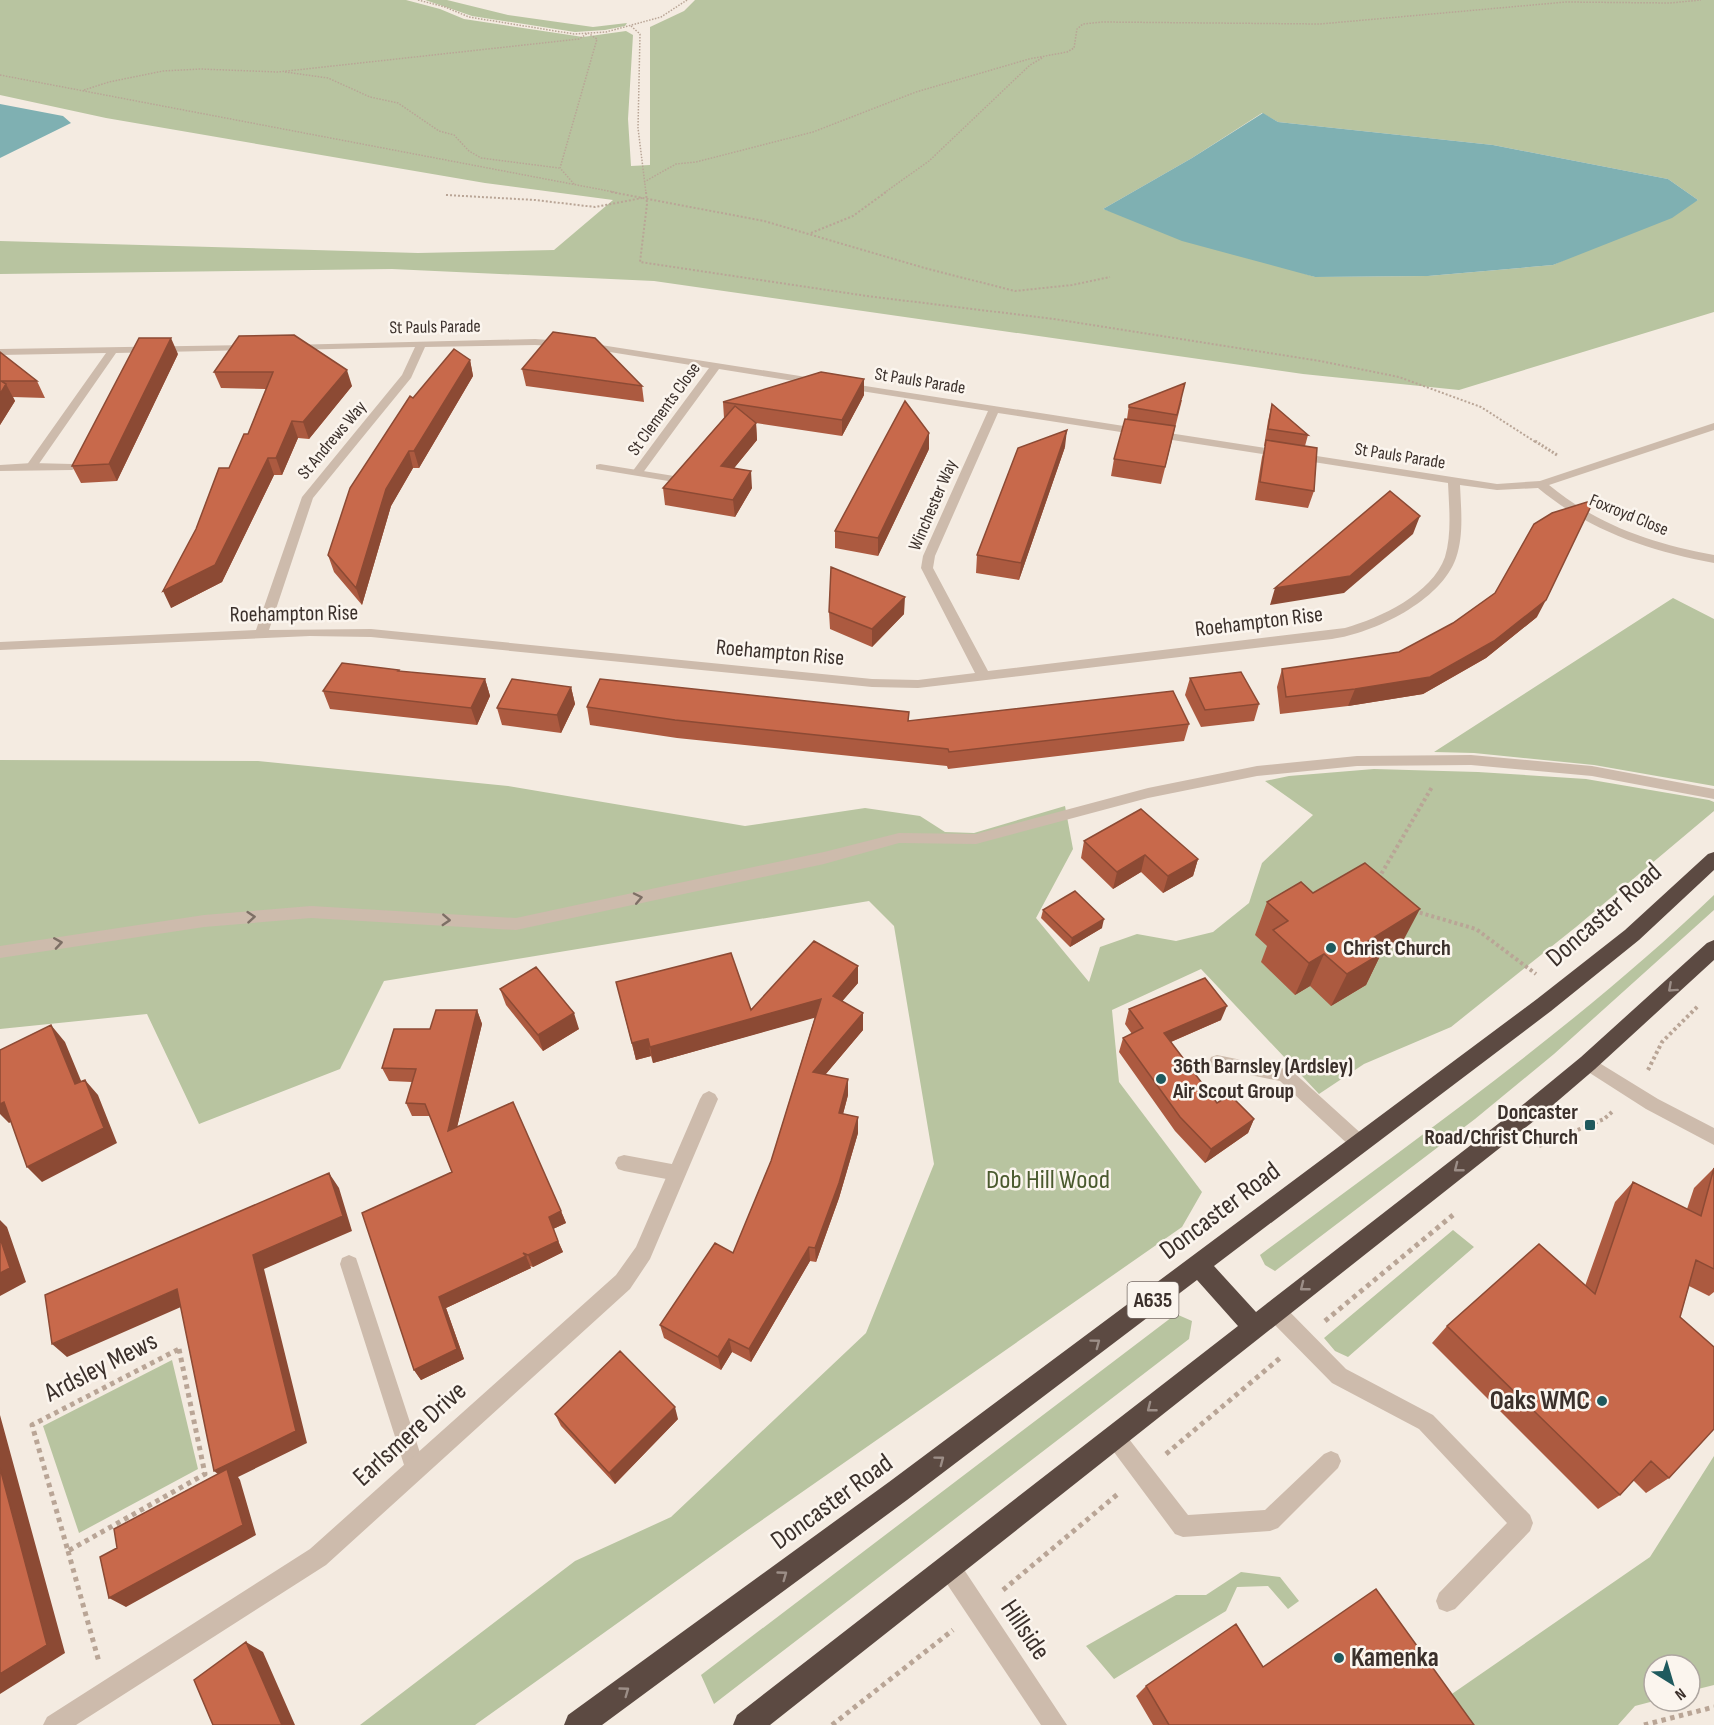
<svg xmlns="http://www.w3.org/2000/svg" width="1714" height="1725" viewBox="0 0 1714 1725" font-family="'Sofia Sans Condensed',sans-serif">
<rect width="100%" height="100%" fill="#f4ebe1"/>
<!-- green -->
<path fill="#b8c4a0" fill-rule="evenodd" d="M0,0H406L440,9L464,19L583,37L626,31L633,35L628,119L631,166L650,165V27L684,11L695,0H1714V312L1459,390L1303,374L654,281L392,269L0,274V241L418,253L554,250L613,200L485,183L106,118L0,95ZM1262,113L1278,122L1493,145L1668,179L1698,200L1553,265L1428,276L1315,277L1103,209L1192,158Z
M425,0H447L508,15L593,27L627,23L625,26L605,30L575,32L472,16Z
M1673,598L1714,619V786L1594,765L1474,753L1434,752Z
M0,760L258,761L508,786L745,826L865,808L920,816L945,832L974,833L1065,806L1073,849L1036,918L1089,982L1100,947L1137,934L1176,941L1213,932L1249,903L1262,863L1313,815L1265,781L1289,776L1374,769L1478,772L1586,779L1709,800L1714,802V811L1576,927L1451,1027L1364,1064L1319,1094L1201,969L1112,1010L1119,1082L1202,1192L1182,1227L742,1534L475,1725H360L575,1561L671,1517L866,1333L934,1164L894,926L869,901L384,981L340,1069L199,1124L147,1014L0,1029Z
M1714,895V910L1554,1054L1475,1119L1275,1271L1265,1265L1260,1255C1414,1140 1575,1028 1714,895Z
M1453,1230L1474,1247L1348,1357L1335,1351L1324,1338Z
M1176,1314L1192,1321L1189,1339L714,1704L701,1675Z
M172,1360L198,1469L79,1533L43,1426Z
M1714,1456V1685L1690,1691V1665H1654V1701L1635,1706L1618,1725H1446L1433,1707L1650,1557Z
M1241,1572L1280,1577L1299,1601L1288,1609L1268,1586L1237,1587L1226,1611L1114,1679L1086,1646L1176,1595H1206Z"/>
<!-- water -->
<path fill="#7fb0b2" d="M0,104L63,116L71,123L0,158Z
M1263,113L1278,122L1493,145L1668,179L1698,200L1672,218L1553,265L1428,276L1315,277L1182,241L1103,209L1192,158Z"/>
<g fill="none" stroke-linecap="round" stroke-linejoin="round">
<!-- path-far4 -->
<path stroke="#b9a596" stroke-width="1.5" stroke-dasharray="1.5 1.5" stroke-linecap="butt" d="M418,0L445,7L469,17L574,34L606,32L661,17L687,0
M631,26L640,34L638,128L646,193
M285,72L328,78L370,97L398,103L439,131L454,135L469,151L481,158L559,168
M0,75L619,193
M84,90L109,82L163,71L200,69L278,72L579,39L588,33L597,39L560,168L574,184
M644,182L676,164L696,162L813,132L916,92L1029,59L1067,52L1074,48L1077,29L1083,24L1102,22L1320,24L1566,2L1670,3L1701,0
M884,193L929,161L1030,65L1042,58"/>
<!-- path-far3 -->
<path stroke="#b9a596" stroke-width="2" stroke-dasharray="2 2" stroke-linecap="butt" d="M611,192L764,221L928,269L1015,291L1072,285L1110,277
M646,192L647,204L640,262L867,296L1054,319L1320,361L1399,377L1481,407L1537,443
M446,195L535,200L595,207L642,198
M811,233L853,216L886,192"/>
<!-- path-far2 -->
<path stroke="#b9a596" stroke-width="3" stroke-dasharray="2 2" stroke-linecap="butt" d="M1535,441L1557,455"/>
<!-- path-far1 -->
<path stroke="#b9a596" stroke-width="4" stroke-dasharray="3 3" stroke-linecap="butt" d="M1381,879L1380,876L1432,787
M1414,911L1476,929L1536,974
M1648,1070L1662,1042L1698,1006
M1539,1146L1604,1119L1613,1111"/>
<!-- path -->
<path stroke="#b9a596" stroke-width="5" stroke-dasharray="4.5 4.5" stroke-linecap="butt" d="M1325,1321L1453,1215
M179,1349L205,1474L68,1551L32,1425Z
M1166,1454L1280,1358
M68,1551L99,1662
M1003,1590L1119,1493
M832,1725L953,1630
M1644,1725L1714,1707"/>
<!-- lane -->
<path fill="#cdbbac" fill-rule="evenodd" d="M32,463L72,464L78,467L72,470L0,471V465Z
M600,464L674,476L680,479L674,482L596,469V465Z
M1471,755L1592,766L1714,789V799L1592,776L1471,765L1357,766L1257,776L1148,798L976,844L899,843L824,864L516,930L311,918L204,927L0,958V946L204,915L311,906L516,918L824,852L899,833L976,834L1148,788L1257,766L1357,756Z
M1217,1055L1291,1070L1365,1137L1368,1143L1365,1149L1359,1151L1353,1149L1280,1081L1211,1067L1209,1062L1211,1057Z
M1588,1056L1658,1099L1714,1128V1145L1646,1109L1582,1068L1580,1063L1582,1058Z
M624,1155L677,1165L683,1167L686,1173L683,1179L677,1181L624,1171L618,1169L615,1163L618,1157Z
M349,1255L356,1258L358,1264L425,1468L422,1475L415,1478L408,1475L405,1468L340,1264L342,1258Z
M1274,1301L1281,1303L1346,1369L1433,1415L1530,1515L1533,1523L1530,1531L1455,1609L1447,1612L1439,1609L1436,1601L1439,1593L1507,1523L1419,1429L1332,1383L1267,1317L1264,1310L1267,1303Z
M1115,1427L1122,1430L1188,1515L1265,1510L1324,1454L1331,1451L1338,1454L1341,1461L1338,1468L1278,1528L1270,1531L1183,1537L1175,1534L1108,1444L1105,1437L1108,1430Z"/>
<!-- street -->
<path fill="#cdbbac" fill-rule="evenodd" d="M535,339L564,341L569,344L564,347L535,345L425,347L411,378L313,498L269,630L371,629L872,679L918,680L975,673L921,568L923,556L988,411L842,388L841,386L846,383L1497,484L1540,481L1714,423V430L1549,485C1597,525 1653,544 1714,555V563C1649,551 1590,531 1538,488L1497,490L1460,485C1461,509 1464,535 1456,558C1441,601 1374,633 1332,639L918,688L872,687L371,637L310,636L0,650V642L256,630L302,497L402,375L415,347L291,350L286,347L288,345ZM998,413L1448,483C1449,507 1452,533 1445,557C1432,594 1380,618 1345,628L988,671L933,568L935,556Z
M588,343L819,379L824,382L819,385L719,369L642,474L638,475L632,472L709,368L585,348V344Z
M249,345L254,348L253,350L116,353L36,468H28L26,466L106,353L0,355V349Z
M709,1091L715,1094L718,1099L650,1259L630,1289L326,1565L76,1725H43L47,1717L310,1549L616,1275L636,1247L700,1099L703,1094Z
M949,1556L957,1559L1067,1725H1041L941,1575L938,1567L941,1559Z"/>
<!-- highway -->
<path fill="#5c4a42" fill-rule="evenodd" d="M1714,852V870L1639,940L1551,1011L1214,1266L1256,1312L1525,1103L1581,1057L1707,943L1714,940V960L1595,1069L1539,1117L770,1725H733L737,1715L1238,1326L1197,1280L907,1500L602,1725H564L568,1715L889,1482L1537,999L1625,930L1708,854Z"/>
</g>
<!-- wall -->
<path fill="#ac5a40" d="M239,336L352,386L309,439L298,438L282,475H274L222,582L171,608L229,468L248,434L266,389L221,388L214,372Z
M0,352L37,381L45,398L13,397L15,401L0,425Z
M178,354L117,481L81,483L72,466Z
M470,360L473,376L419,468H413L391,506L362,605L334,572L328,555L413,398Z
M522,369L642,386L644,402L526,386Z
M864,395L842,436L756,423L757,440L734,468L752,488L735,517L665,505L663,488L724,418L723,402Z
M1182,400L1161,484L1111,476L1114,459L1127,419L1129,405Z
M1272,404L1308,435L1305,446L1314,491L1308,508L1255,500L1262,457L1265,446H1264L1268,421Z
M1065,447L1019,580L976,573L977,555Z
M929,449L878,556L835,548V531Z
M829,612L904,614L872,647L830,629Z
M1537,617L1486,658L1423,694L1348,706L1280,714L1277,687L1282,669L1399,652Z
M399,672L485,679L490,696L477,725L330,709L323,691Z
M1190,678L1259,704L1254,721L1201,727L1185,695Z
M571,687L575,704L561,733L502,725L497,708Z
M587,707L909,721L1189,724L1184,741L948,769L947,766L677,738L590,725Z
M1084,841L1198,859L1193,876L1163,893L1141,872L1113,889L1081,858Z
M1313,893L1403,941L1380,956L1366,985L1331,1006L1310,986L1295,995L1261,962L1267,946L1255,935L1267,902Z
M1043,910L1102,928L1070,947L1041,918Z
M858,966V983L842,1001L863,1030L825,1075L848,1079V1095L843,1114L858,1117V1133L839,1198L816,1262L810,1261L751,1362L732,1352L721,1370L664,1338L660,1325L733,1253L771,1161L815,1017L653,1063L651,1056L636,1060L616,982L751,1010Z
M500,989L579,1029L543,1051L506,1005Z
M1129,1009L1221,1020L1171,1042L1217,1103L1254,1119L1248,1133L1205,1163L1175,1131L1119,1052L1123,1038L1132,1034L1125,1024Z
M477,1010L482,1024L457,1127L561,1211L566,1223L553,1229L563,1252L533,1267L530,1266L531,1268L446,1308L464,1359L421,1380L414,1370L452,1172L430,1116H412L406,1103L412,1082L389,1081L382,1068L430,1029Z
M1714,1168V1292L1709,1296L1689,1286L1680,1317L1669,1478L1646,1493L1633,1480L1620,1495L1598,1509L1432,1343L1447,1326L1585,1286L1615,1202L1633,1182L1687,1209L1694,1188Z
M555,1414L678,1419L615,1484L561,1426Z
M1263,1667L1474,1725H1153L1136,1696L1146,1686Z"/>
<!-- shaded-wall -->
<path fill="#8c4a34" d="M171,338L178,354L117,481L109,464Z
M470,360L473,376L419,468L414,451Z
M347,370L352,386L309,439L303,422Z
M864,379V395L842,436V420Z
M6,384L15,401L0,425V394Z
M292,421L298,438L282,475L276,458Z
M756,423L757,440L722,483L721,466Z
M1067,430L1065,447L1019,580L1021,563Z
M929,433V449L878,556V538Z
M409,451L413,468L391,506L362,605L356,588L386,489Z
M268,458L274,475L222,582L171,608L163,591Z
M751,471L752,488L735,517L733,500Z
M1420,516L1413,534L1344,593L1270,605L1275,588Z
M905,597L904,614L872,647V629Z
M1546,600L1537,617L1486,658L1423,694L1348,706L1355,689Z
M485,679L490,696L477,725L471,708Z
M571,687L575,704L561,733L557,715Z
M1145,855L1141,872L1113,889L1117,872Z
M1198,859L1193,876L1163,893L1168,876Z
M1420,909L1403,941L1380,956L1366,985L1331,1006L1347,974L1368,941Z
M1104,919L1102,928L1070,947L1072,938Z
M1324,954L1310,986L1295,995L1309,963Z
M858,966V983L833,1012V996Z
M821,999V1016L653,1063L650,1047Z
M1227,1006L1221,1020L1159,1047L1164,1033Z
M477,1010L482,1024L453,1144L448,1131Z
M574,1013L579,1029L543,1051L538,1035Z
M863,1013V1030L814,1088L813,1072Z
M51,1025L65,1042L89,1100L75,1084Z
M648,1039L651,1056L636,1060L632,1043Z
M848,1079V1095L839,1129V1113Z
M85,1080L98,1095L117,1143L42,1182L27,1167Z
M4,1102L19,1118L9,1123L0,1114V1104Z
M858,1117V1133L839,1198L816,1262L815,1248Z
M1254,1119L1248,1133L1205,1163L1211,1149Z
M329,1173L339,1188L352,1231L264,1269L307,1443L238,1477L240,1480L256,1535L126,1607L109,1598L228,1482L214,1471L253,1255Z
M561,1211L566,1223L553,1229L549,1217Z
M0,1220L7,1227L26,1282L0,1296Z
M558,1241L563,1252L533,1267L528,1255Z
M809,1247L810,1261L751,1362L749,1349Z
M526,1256L531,1268L446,1308L464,1359L421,1380L414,1370L439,1297Z
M177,1289L190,1303L67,1357L52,1344Z
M729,1339L732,1352L721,1370L718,1357Z
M675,1407L678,1419L615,1484L609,1473Z
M0,1415L65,1653L0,1694Z
M246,1642L263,1652L295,1725H282Z"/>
<!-- building -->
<path fill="#c8694b" stroke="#8c4a34" stroke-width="1.5" d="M553,332L595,338L642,386L522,369Z
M294,335L347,370L303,422L292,421L276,458H268L215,565L163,591L196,529L219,468H229L244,434H248L273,372H214L239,336Z
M139,338H171L109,464L72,466Z
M454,349L470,360L414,451H409L386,489L356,588L328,555L350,488L410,396L413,398Z
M0,352L37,381H1L6,384L0,394Z
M821,372L864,379L842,420L723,402Z
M1185,383L1177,415L1129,407V405Z
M905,401L929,433L878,538L835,531Z
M1272,404L1308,435L1268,429Z
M735,406L756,423L721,466L751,471L733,500L663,488Z
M1125,419L1175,426L1165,467L1114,459Z
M1067,430L1021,563L977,555L1018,448Z
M1266,440L1317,448L1314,491L1260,482Z
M1390,491L1420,516L1350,576L1275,588Z
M1587,502L1592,504L1546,600L1494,641L1430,677L1355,689L1286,697L1282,669L1399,652L1453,623L1495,593L1534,524L1552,513Z
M831,567L905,597L872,629L829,612Z
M342,663L399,670L398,671L485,679L471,708L323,691Z
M1241,672L1259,704L1205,710L1190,678Z
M512,679L571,687L557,715L497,708Z
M600,679L909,712L908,721L1173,691L1189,724L949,752L948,749L675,720L587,707Z
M1141,809L1198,859L1168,876L1145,855L1117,872L1084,841Z
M1365,863L1420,909L1368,941L1382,953L1347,974L1324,954L1309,963L1273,930L1288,921L1267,902L1301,882L1313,893Z
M1075,891L1104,919L1072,938L1043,910Z
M814,941L858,966L833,996L863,1013L813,1072L848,1079L839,1113L858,1117L839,1183L815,1248L809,1247L749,1349L729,1339L718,1357L660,1325L715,1243L733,1253L771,1161L821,999L650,1047L648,1039L632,1043L616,982L731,953L751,1010Z
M536,967L574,1013L538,1035L500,989Z
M1205,978L1227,1006L1164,1033L1217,1103L1230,1095L1254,1119L1211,1149L1180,1117L1123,1038L1143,1028L1129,1009Z
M436,1010H477L448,1131L513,1102L561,1211L549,1217L558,1241L528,1255L523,1253L526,1256L439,1297L457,1349L414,1370L362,1213L452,1172L425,1104L406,1103L416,1069L382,1068L394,1029H430Z
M51,1025L75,1084L85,1080L104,1128L27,1167L4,1102L0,1104V1050Z
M1714,1168V1269L1696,1260L1680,1317L1714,1347V1429L1669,1478L1651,1461L1620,1495L1447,1326L1539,1244L1595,1294L1633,1182L1701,1216Z
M329,1173L343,1216L253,1255L296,1431L214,1471L177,1289L52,1344L45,1295Z
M0,1238L10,1268L0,1273Z
M620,1351L675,1407L609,1473L555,1414Z
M0,1468L47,1645L0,1674Z
M227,1469L243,1525L109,1598L100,1557L117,1548L114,1529Z
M1376,1589L1474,1725H1169L1146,1686L1236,1624L1263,1667Z
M246,1642L282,1725H213L194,1680Z"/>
<!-- one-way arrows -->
<defs><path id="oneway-chevron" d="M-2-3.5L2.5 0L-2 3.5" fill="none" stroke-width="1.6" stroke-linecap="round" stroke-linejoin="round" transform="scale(1.5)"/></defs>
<g stroke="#7d6f65">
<use href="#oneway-chevron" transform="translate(638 898) rotate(-12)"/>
<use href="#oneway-chevron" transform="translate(251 917) rotate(-5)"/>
<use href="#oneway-chevron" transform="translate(446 920) rotate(3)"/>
<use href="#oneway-chevron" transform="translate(58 943) rotate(-9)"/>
</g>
<g stroke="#9c8e87">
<use href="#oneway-chevron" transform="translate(1672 988) rotate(138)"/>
<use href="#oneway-chevron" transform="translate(1458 1168) rotate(142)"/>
<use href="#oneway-chevron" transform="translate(1304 1287) rotate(142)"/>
<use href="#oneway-chevron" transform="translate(1096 1343) rotate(-37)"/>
<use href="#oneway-chevron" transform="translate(1151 1408) rotate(142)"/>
<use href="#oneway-chevron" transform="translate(940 1460) rotate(-37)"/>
<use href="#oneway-chevron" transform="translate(783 1575) rotate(-36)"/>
<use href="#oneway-chevron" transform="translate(625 1691) rotate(-36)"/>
</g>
<!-- markers -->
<g fill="#1f5a5e" stroke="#fbf5ee" stroke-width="2">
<circle cx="1331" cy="948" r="6"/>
<circle cx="1161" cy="1079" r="6"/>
<rect x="1584" y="1119" width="12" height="12" rx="3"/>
<circle cx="1602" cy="1401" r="6"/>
<circle cx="1339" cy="1658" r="6"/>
</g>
<g text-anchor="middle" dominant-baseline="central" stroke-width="5" stroke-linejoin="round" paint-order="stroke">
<!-- far-street labels -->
<g font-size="18" fill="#3b302b" stroke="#fbf5ee">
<text transform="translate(435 327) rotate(-1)">St Pauls Parade</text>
<text transform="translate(920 381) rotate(9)">St Pauls Parade</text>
<text transform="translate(664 409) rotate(-54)">St Clements Close</text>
<text transform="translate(332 440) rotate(-50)">St Andrews Way</text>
<text transform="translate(1400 456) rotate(9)">St Pauls Parade</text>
<text transform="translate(933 505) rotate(-67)">Winchester Way</text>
<text transform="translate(1629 515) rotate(22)">Foxroyd Close</text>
</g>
<!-- shield labels -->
<rect fill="#fbf5ee" stroke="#756b66" stroke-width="1.5" x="1127.5" y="1282" width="51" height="36" rx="4.5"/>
<g font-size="21" font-weight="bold" fill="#3b302b">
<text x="1153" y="1300">A635</text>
</g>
<!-- street labels -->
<g font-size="22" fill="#3b302b" stroke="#fbf5ee">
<text transform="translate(294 614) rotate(-1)">Roehampton Rise</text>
<text transform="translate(1259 622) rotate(-7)">Roehampton Rise</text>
<text transform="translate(780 653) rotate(5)">Roehampton Rise</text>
</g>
<!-- poi labels -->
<g font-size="22" font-weight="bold" fill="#3b302b" stroke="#fbf5ee" text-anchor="start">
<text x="1343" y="948">Christ Church</text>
<text x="1173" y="1066">36th Barnsley (Ardsley)<tspan x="1173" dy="25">Air Scout Group</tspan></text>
<text x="1578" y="1112" text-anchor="end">Doncaster<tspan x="1578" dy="25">Road/Christ Church</tspan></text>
</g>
<!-- near-street labels -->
<g font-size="27" fill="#3b302b" stroke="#fbf5ee">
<text transform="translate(1604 915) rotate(-41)">Doncaster Road</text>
<text transform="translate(1220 1211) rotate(-37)">Doncaster Road</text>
<text transform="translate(101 1367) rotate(-27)">Ardsley Mews</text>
<text transform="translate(410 1434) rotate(-42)">Earlsmere Drive</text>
<text transform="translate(832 1502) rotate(-36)">Doncaster Road</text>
<text transform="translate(1025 1630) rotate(56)">Hillside</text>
</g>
<!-- near-park labels -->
<g font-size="27" fill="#4a5a2e" stroke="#fbf5ee">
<text x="1048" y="1180">Dob Hill Wood</text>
</g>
<!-- near-poi labels -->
<g font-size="27" font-weight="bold" fill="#3b302b" stroke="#fbf5ee" text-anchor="end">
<text x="1590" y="1401">Oaks WMC</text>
<text x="1351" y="1658" text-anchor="start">Kamenka</text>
</g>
</g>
<!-- north arrow -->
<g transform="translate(1672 1683) rotate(143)"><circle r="28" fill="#fbf5ee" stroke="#aea6a0" stroke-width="1.5"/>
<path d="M0-4.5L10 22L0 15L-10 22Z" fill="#1f5a5e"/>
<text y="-9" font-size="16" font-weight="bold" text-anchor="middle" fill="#3b302b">N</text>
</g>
</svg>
